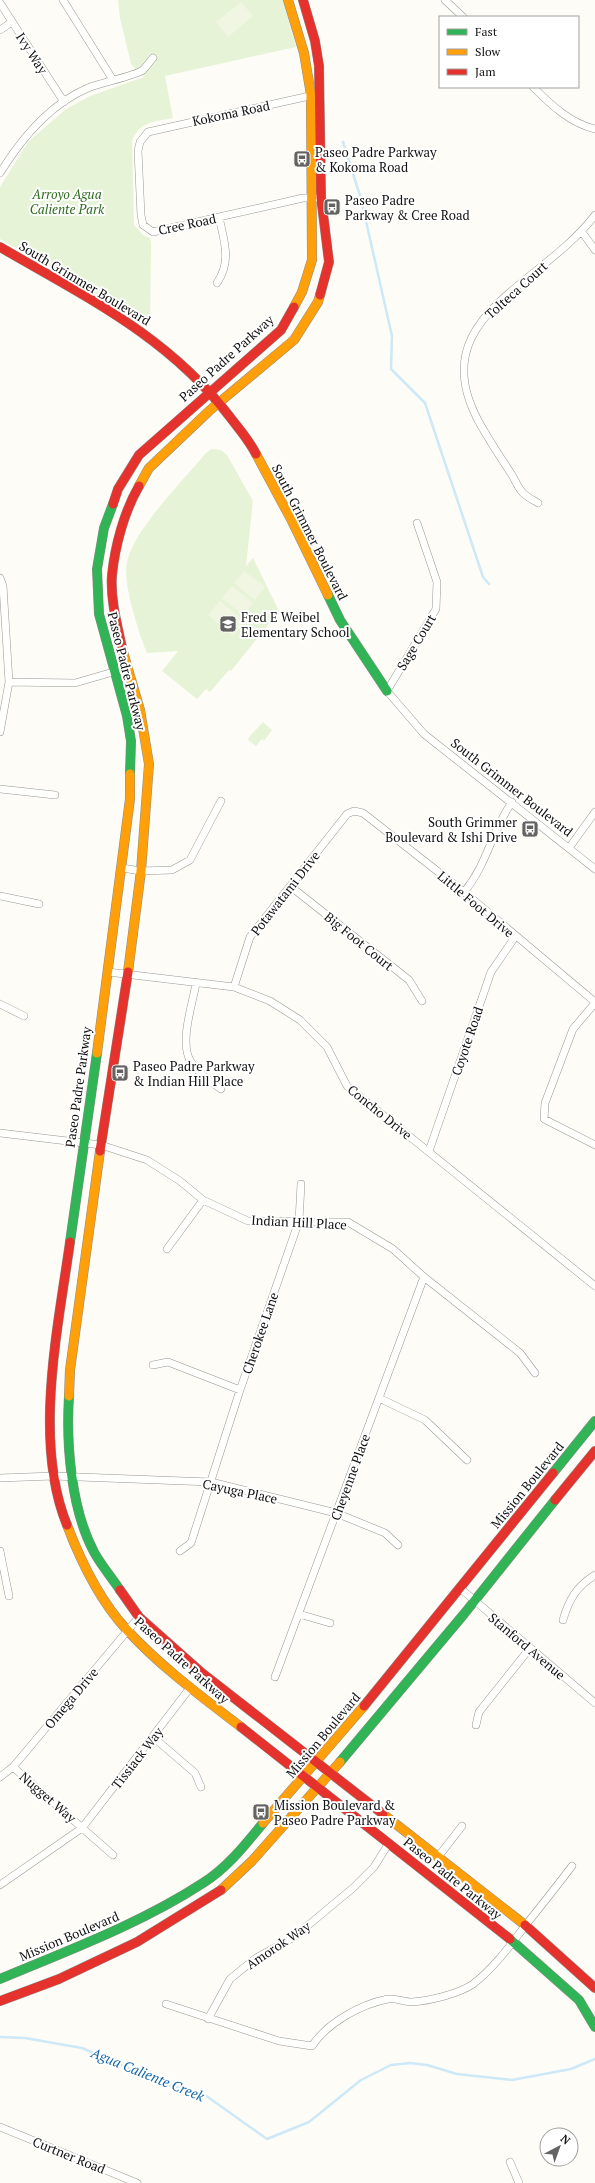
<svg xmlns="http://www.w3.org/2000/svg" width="595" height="2183" viewBox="0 0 595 2183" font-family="'PT Serif',serif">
<rect width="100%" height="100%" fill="#fdfcf7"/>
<!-- green -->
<path fill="#e7f3d7" d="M118,0H283L296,47L165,76L173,118C154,122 140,121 132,141L134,225L143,235L150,238L151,243L150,325L0,239V187L28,142L66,109L90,96L144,77L131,64L120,18Z
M211,449L221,450L227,455L253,501L246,566L253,558L279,611L231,671L229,670L210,692L206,689L197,699L162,671L178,651L147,653C139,634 122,582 127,562C134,529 183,481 205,454Z
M263,722L272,730L264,741L262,739L256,746L248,740L249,737Z"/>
<!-- pitch -->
<path fill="#f0f6e1" d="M241,2L253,16L228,37L216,22Z
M244,571L265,587L255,600L234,583Z
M232,586L253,603L243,615L222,598Z
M220,601L245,621L233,636L208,615Z"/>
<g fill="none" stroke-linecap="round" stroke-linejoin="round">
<!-- stream -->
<path stroke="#cde8f7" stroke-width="2.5" d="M343,142L361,199L392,336L391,369L425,403L483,577L489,584
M0,2037L25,2038L82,2048L168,2085L205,2095L267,2139L309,2122L361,2080L391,2065L410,2063L427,2065L457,2074L512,2080L571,2069L595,2059"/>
<!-- street casing -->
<g stroke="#979795" stroke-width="8">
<path id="street" d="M63,0L113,80
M445,0L463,17
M0,3L64,102
M0,30L12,22
M533,87C551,105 570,123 595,129
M314,95L148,132L140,142L138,151L141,215L143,225L153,232L303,198H316
M0,173C21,139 50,104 88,88C99,83 135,76 143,70C147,66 150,61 153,58
M582,232L595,250
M217,283C232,261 224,241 219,217
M538,503C533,500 527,497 523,493C518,488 515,480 512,475C503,461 494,448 486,434C413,319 539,289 595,215
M417,523L437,582L436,609L387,691L424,734L595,869
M0,578L3,586L9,682L0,732
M9,682L75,683L127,668
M0,789L55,795
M569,848L595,812
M122,868L141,871L172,870L190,860L221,801
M290,886L409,980L422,1001
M464,892C488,863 491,832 512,802
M0,896L39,904
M108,972L234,987L270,1001L300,1020L327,1047L347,1086L595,1286
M196,984C192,1005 179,1044 191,1062C199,1074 210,1081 221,1089
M234,987L250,937L347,814L354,811L363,813L464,892L595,1002
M595,1003L573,1029L545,1103L544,1119L595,1145
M0,1004L24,1016
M0,1133L101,1145L147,1160L180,1181L203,1200L248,1221L348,1222L393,1249L424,1277L520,1353L535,1373
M429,1151L491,972L515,937
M167,1249L203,1200
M153,1365L168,1362L240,1390
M379,1398L425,1420L467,1460
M0,1478L53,1476L211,1482L336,1513L385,1533L398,1545
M0,1551L9,1596
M180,1551L191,1543L240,1390L299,1221L301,1184
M460,1588L595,1703
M299,1614L330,1623
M563,1620C569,1599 577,1586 595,1575
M275,1677L424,1277
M476,1725L479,1712L530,1648
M153,1737L195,1773L201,1787
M13,1767L113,1855
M0,1777L13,1767L139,1617
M438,1857L462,1826
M0,1885L82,1828L190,1688
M166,2004L279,2041L312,2046C327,2023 361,2004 388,1999C396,1998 404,2002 412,2002C428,2001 459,1994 473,1984C493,1969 510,1946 525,1926C541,1906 557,1886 572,1866
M208,2019L230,1979L256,1958L294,1937L353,1888L374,1867L389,1843
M0,2127L137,2183
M510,2162L519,2183"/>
</g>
<!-- fast casing -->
<g stroke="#8e8d8b" stroke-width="10">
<path id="fast" d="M113,504L104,528L97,569L99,614L127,716L131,741L130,774
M328,595L340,620L387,691
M70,1242L97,1053
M69,1396C66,1444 71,1509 94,1552C101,1565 112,1578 120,1590
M553,1473L595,1421
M340,1762L464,1614L555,1500
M510,1939L579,2000L595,2027
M0,1979C69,1950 140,1924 203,1883C227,1868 245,1845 263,1823"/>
</g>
<!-- slow casing -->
<g stroke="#8e8d8b" stroke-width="10">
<path id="slow" d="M288,0L304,53L311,95L312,260L302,292L294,307
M256,454L292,521L328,595
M139,486L149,468L209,411L294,340L318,302L320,295
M123,652L140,710L149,764L141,871L128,972
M97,1053L130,799V774
M69,1396L70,1370L100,1151
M67,1525C81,1562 100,1601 127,1630C160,1666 202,1697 241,1727
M383,1814L525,1925
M263,1823L364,1706
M221,1890L252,1861L340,1762"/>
</g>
<!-- jam casing -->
<g stroke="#8e8d8b" stroke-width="10">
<path id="jam" d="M303,0L315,41L319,66L321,197L329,262L320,295
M0,247C86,297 168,336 230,417C239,429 249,440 256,454
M113,504L118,489L139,455L281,330L294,307
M123,652C118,628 110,600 112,575C115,546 124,512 139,486
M100,1151L128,972
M555,1500L595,1451
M67,1525C33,1442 58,1328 70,1242
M120,1590L139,1617L202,1673L383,1814
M364,1706L553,1473
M241,1727L510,1939
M525,1925L595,1988
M0,2001L59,1979L137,1942L221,1890"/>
</g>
<!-- street -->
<use href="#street" stroke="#fffffe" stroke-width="7"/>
<!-- fast -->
<use href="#fast" stroke="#30b455" stroke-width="9"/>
<!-- slow -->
<use href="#slow" stroke="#ff9f0a" stroke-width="9"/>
<!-- jam -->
<use href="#jam" stroke="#e5322d" stroke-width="9"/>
</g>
<!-- icons -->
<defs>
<g id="bus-square" transform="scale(0.9)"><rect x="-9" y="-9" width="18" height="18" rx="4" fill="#646362" stroke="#fff"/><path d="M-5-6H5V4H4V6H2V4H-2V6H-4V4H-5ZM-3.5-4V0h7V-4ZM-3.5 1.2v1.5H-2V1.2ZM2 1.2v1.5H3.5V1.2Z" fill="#fff"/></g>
<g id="school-square" transform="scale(0.9)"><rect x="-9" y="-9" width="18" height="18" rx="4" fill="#646362" stroke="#fff"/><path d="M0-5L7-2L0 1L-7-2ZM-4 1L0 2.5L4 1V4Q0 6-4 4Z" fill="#fff"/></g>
</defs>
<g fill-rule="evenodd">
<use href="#bus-square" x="302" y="159"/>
<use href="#bus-square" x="332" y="207"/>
<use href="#school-square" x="228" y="624"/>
<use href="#bus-square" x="530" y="829"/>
<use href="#bus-square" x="120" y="1073"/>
<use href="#bus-square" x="261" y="1812"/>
</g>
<g text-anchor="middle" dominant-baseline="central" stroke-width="4" stroke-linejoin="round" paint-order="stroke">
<!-- street labels -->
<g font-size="13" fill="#111" stroke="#fff">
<text transform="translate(32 53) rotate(57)">Ivy Way</text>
<text transform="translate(231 113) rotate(-12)">Kokoma Road</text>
<text transform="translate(187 224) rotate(-12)">Cree Road</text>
<text transform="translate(85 283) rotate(31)">South Grimmer Boulevard</text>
<text transform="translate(516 290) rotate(-42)">Tolteca Court</text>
<text transform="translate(226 358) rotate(-42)">Paseo Padre Parkway</text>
<text transform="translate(310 532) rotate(63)">South Grimmer Boulevard</text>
<text transform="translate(416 642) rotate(-59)">Sage Court</text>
<text transform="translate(127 671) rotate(76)">Paseo Padre Parkway</text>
<text transform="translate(512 787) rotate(38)">South Grimmer Boulevard</text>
<text transform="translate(285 893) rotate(-52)">Potawatami Drive</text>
<text transform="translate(476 904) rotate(40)">Little Foot Drive</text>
<text transform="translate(359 941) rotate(39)">Big Foot Court</text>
<text transform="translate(467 1041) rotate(-71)">Coyote Road</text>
<text transform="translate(78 1087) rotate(-82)">Paseo Padre Parkway</text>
<text transform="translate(380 1112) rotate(39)">Concho Drive</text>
<text transform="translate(299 1222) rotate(3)">Indian Hill Place</text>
<text transform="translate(260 1333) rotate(-71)">Cherokee Lane</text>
<text transform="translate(350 1477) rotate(-70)">Cheyenne Place</text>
<text transform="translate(527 1485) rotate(-51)">Mission Boulevard</text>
<text transform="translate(240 1491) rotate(12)">Cayuga Place</text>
<text transform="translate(527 1646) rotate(40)">Stanford Avenue</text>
<text transform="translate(182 1660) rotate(42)">Paseo Padre Parkway</text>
<text transform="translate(71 1698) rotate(-50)">Omega Drive</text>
<text transform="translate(323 1735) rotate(-50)">Mission Boulevard</text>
<text transform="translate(137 1758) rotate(-52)">Tissiack Way</text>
<text transform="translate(48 1797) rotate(41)">Nugget Way</text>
<text transform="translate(453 1878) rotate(39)">Paseo Padre Parkway</text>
<text transform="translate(69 1936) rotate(-23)">Mission Boulevard</text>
<text transform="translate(278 1945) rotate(-34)">Amorok Way</text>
<text transform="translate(69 2155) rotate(22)">Curtner Road</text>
</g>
<!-- poi labels -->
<g font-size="13" fill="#111" stroke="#fff" text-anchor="start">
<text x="315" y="152">Paseo Padre Parkway<tspan x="315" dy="15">&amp; Kokoma Road</tspan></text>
<text x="345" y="200">Paseo Padre<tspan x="345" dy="15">Parkway &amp; Cree Road</tspan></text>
<text x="241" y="617">Fred E Weibel<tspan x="241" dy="15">Elementary School</tspan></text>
<text x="517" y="822" text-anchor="end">South Grimmer<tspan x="517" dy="15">Boulevard &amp; Ishi Drive</tspan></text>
<text x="133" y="1066">Paseo Padre Parkway<tspan x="133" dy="15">&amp; Indian Hill Place</tspan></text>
<text x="274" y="1805">Mission Boulevard &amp;<tspan x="274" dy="15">Paseo Padre Parkway</tspan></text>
</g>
<!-- park labels -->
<g font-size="13" font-style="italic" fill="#2f6b1f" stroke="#fff">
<text x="67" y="194">Arroyo Agua<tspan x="67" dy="15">Caliente Park</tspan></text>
</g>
<!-- water labels -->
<g font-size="14" font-style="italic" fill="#1768a6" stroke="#fff">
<text transform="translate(148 2074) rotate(22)">Agua Caliente Creek</text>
</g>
</g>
<!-- legend -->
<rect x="439" y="16" width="140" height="72" fill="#ffffff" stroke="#a0a0a0"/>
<rect x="447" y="29" width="20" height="6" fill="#30b455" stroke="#a0a0a0"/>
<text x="475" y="36" font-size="12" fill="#111111">Fast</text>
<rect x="447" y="49" width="20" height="6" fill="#ff9f0a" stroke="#a0a0a0"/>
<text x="475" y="56" font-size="12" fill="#111111">Slow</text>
<rect x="447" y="69" width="20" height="6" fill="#e5322d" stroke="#a0a0a0"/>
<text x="475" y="76" font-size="12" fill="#111111">Jam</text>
<!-- north arrow -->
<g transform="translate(559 2147) rotate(41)"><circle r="19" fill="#ffffff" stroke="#a0a0a0"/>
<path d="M0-3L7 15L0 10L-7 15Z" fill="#646362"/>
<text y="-6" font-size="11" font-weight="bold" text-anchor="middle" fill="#111111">N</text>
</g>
</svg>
